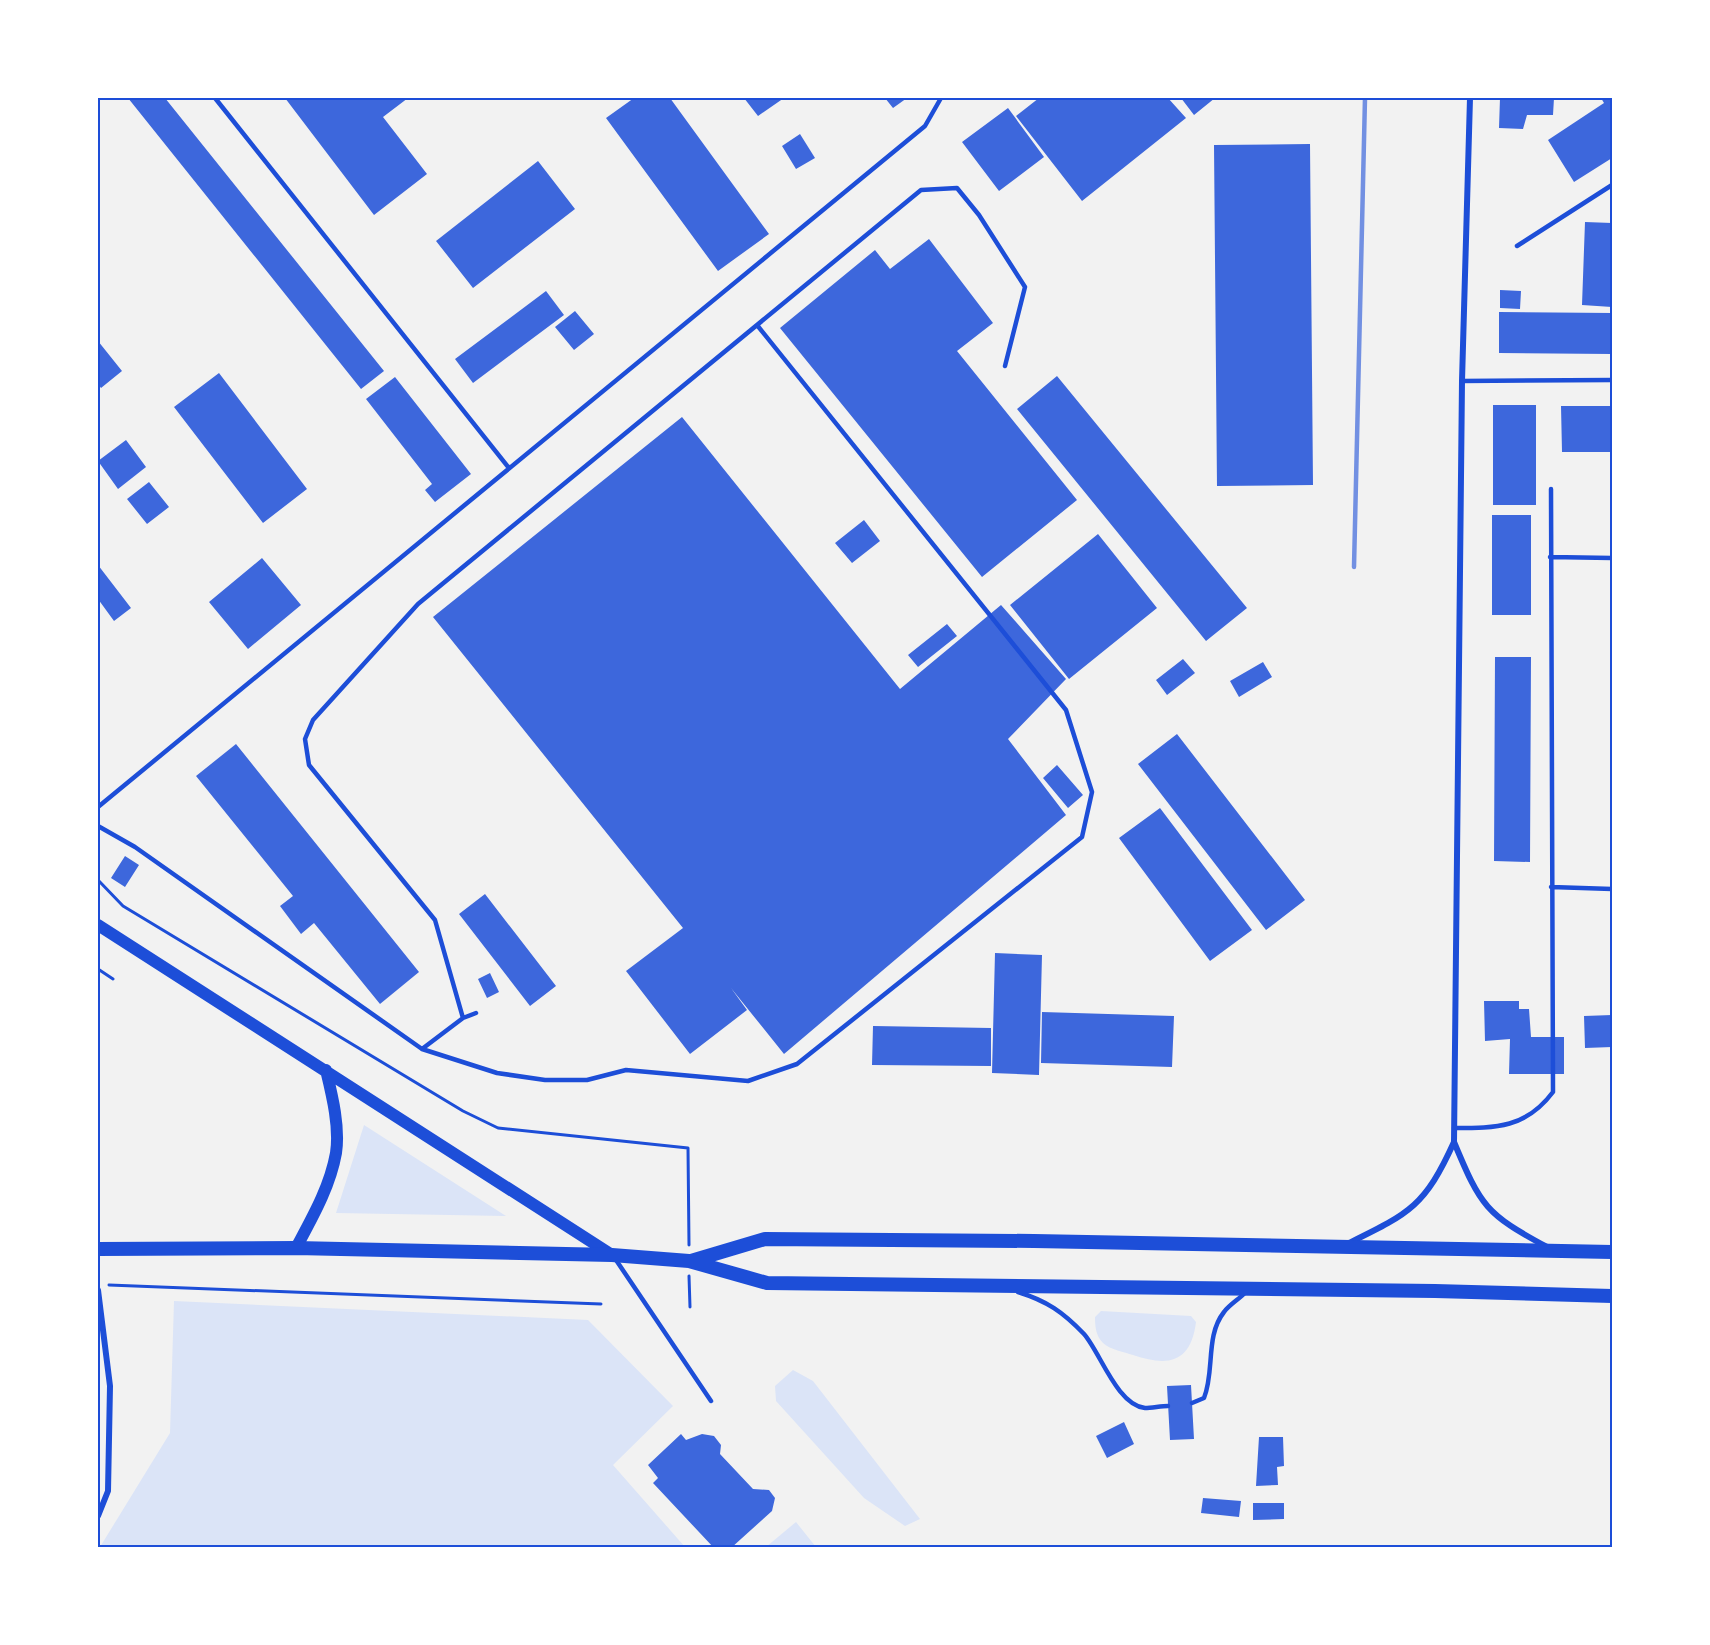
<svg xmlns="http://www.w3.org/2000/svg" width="1710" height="1645" viewBox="0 0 1710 1645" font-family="'IBM Plex Sans',sans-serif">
<rect width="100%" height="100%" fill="#f2f2f2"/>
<!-- green -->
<path fill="#dbe4f7" d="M364,1125L506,1216L336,1213Z
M174,1301L588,1320L673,1406L613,1465L685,1547H100L170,1433Z
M1101,1311L1191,1316L1196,1322C1191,1363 1168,1367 1133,1355C1124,1352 1111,1350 1103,1343C1096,1336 1095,1327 1095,1317Z
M793,1370L813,1381L920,1519L905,1526L864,1498L776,1401L775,1386Z
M796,1522L816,1547H766Z"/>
<!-- building -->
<path fill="#3d67dc" d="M128,98H165L384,371L361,389Z
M285,98H408L383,117L427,174L374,215Z
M634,98H670L769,234L718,271L606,118Z
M744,98H784L758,116Z
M885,98H907L893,108Z
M1039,98H1168L1186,118L1082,201L1016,116Z
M1181,98H1215L1194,115Z
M1500,98H1554L1553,115H1527L1523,129L1499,128Z
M1601,98H1612V158L1574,182L1548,140L1604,103Z
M1008,108L1044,157L999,191L962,142Z
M800,134L815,158L796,169L782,146Z
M1310,144L1313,485L1217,486L1214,145Z
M538,161L575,209L473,288L436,241Z
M1585,222L1612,223V307L1582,305Z
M929,239L993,323L957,351L1077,500L982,577L780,328L875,250L890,269Z
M1500,290L1521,291L1520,309L1500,308Z
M546,291L564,315L473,383L455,359Z
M575,311L594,334L574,350L555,327Z
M1499,312L1612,313V354L1499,353Z
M98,341L122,371L101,388L98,384Z
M219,373L307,489L263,523L174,407Z
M1057,376L1247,608L1206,641L1017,409Z
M395,377L471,474L435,502L425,490L432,484L366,399Z
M1493,405H1536V505H1493Z
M1561,406H1612V452H1562Z
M682,417L900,689L1001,605L1066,679L1008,739L1066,815L784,1054L731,988L747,1010L690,1054L626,971L683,928L433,617Z
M126,440L146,467L118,489L98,461Z
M149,482L169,507L147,524L127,499Z
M1492,515H1531V615H1492Z
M864,520L880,541L852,563L835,543Z
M1098,534L1157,608L1069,679L1010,605Z
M262,558L301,605L248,649L209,602Z
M98,565L131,608L114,621L98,599Z
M947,624L957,636L918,667L908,655Z
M1495,657H1531L1530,862L1494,861Z
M1183,659L1195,673L1167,695L1156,680Z
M1263,662L1272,677L1239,697L1230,681Z
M1177,734L1305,900L1266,930L1138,764Z
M236,744L419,972L380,1004L314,923L301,934L280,906L293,896L196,776Z
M1057,765L1083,795L1068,808L1043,778Z
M1160,808L1252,930L1210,961L1119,838Z
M125,856L139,865L125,887L111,878Z
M485,894L556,986L530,1006L459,914Z
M995,953L1042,955L1039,1075L992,1073Z
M490,973L499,992L487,998L478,979Z
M1484,1001H1519V1009H1529L1531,1037H1564V1074H1509L1510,1039L1485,1041Z
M1042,1012L1174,1016L1172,1067L1041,1063Z
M1612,1015V1047L1585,1048L1584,1016Z
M873,1026L991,1028V1066L872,1065Z
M1191,1385L1194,1439L1170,1440L1167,1386Z
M1124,1422L1134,1444L1107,1458L1096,1436Z
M681,1434L686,1440L702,1434L714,1436L721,1445L720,1454L753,1489L769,1490L775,1498L772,1511L731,1548H714L653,1483L658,1478L648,1465Z
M1259,1437H1283L1284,1466L1277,1467L1278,1485L1256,1486Z
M1203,1498L1241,1501L1239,1517L1201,1513Z
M1253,1503H1284V1519L1253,1520Z"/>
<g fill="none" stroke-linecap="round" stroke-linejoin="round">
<!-- path -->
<path stroke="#1d4ed8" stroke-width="3" d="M98,880L123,906L463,1111L498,1128L688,1148L689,1245
M98,969L113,979
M689,1276L690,1307
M109,1285L601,1304"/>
<!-- service -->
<path stroke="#1d4ed8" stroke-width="4.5" d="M215,98L509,468
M1517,246L1612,185
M1462,381L1612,380
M1550,557L1612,558
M98,807L925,126L941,98
M98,826L135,847L422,1049L463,1018L476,1013
M1551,887L1612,889
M463,1018L435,920L309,765L305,739L313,720L418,604L921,190L957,188L979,215L1025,287L1005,366
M422,1049L497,1073L545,1080H587L626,1070L748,1081L797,1064L1082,837L1092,792L1066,710L757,325
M1454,1128C1497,1128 1526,1128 1553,1092L1551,489
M614,1257L711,1401
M1018,1292C1047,1301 1063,1312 1084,1334C1100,1352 1117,1405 1145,1408C1152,1408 1161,1406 1168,1406
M1192,1403L1204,1398C1215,1371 1205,1336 1224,1312C1229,1305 1239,1299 1245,1293"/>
<!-- minor -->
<path stroke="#1d4ed8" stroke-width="6" d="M1454,1142C1481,1207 1486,1214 1547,1247
M1349,1243C1410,1213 1425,1206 1454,1142L1462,381L1470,98
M98,1290L110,1386L108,1491L98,1516"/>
<!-- secondary -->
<path stroke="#1d4ed8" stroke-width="12" d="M98,925L612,1255
M296,1248C312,1218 330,1187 336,1153C340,1127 332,1095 326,1070"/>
<!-- trunk -->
<path stroke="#1d4ed8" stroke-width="14" d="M98,1249L296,1248L612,1255L689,1261L767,1283L1435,1291L1612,1296
M691,1261L765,1239L1034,1241L1612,1252"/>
<!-- rail -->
<path stroke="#7290e2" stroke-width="4.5" d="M1354,567L1365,98"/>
</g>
<!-- border -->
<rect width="1710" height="1645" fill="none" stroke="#ffffff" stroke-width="198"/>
<rect x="99" y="99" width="1512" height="1447" fill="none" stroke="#1d4ed8" stroke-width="2"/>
</svg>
